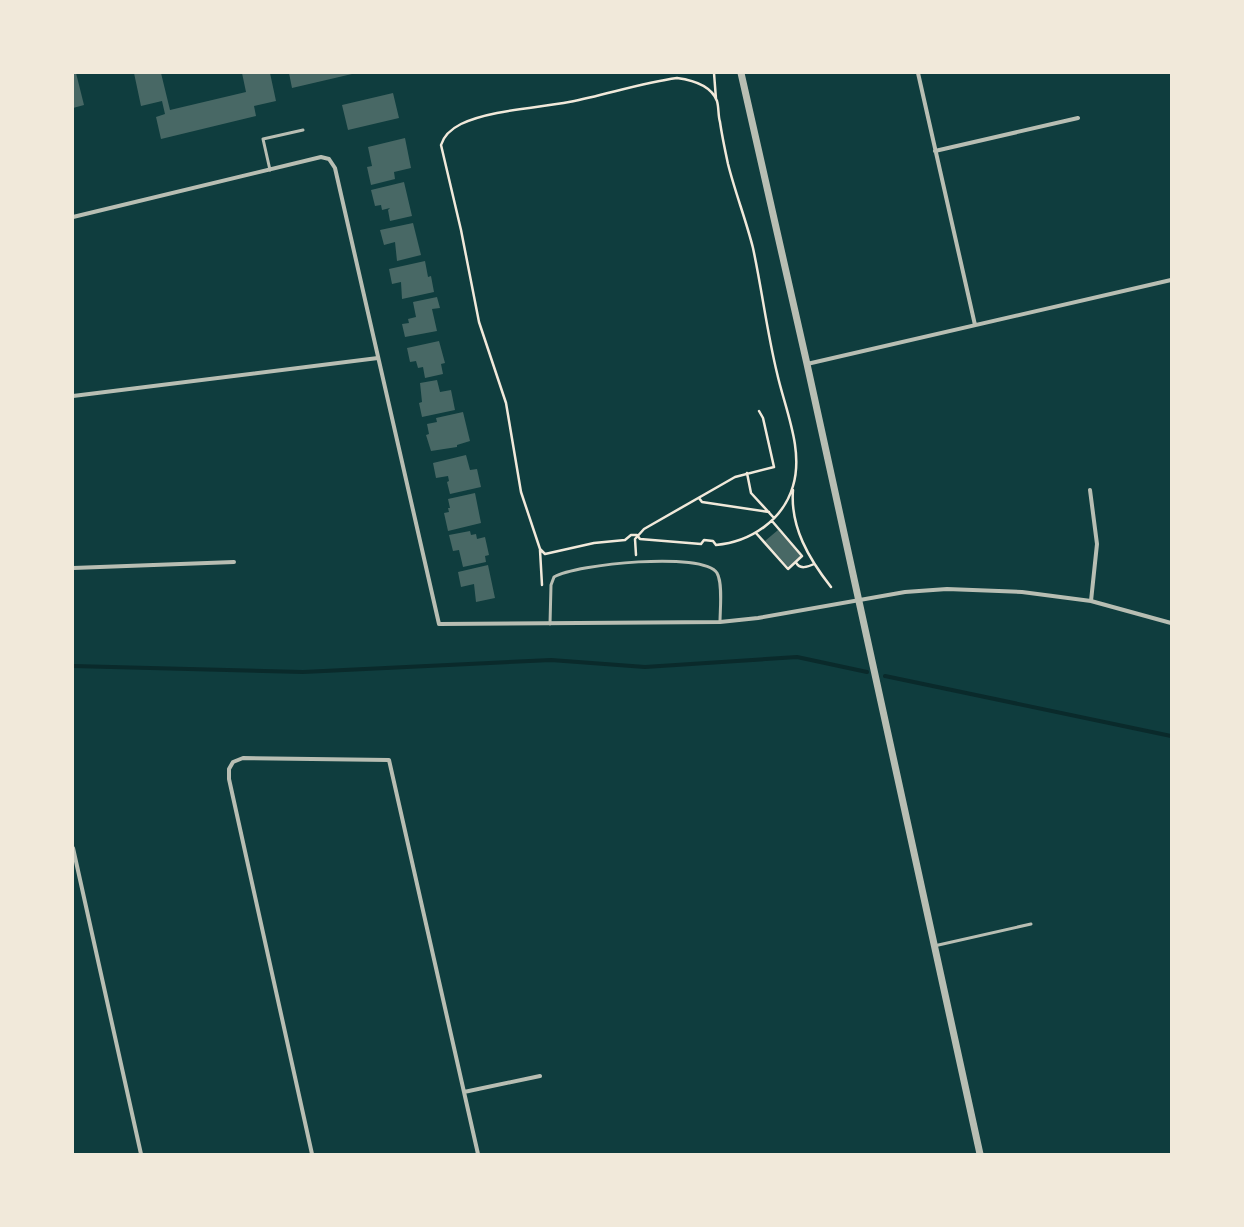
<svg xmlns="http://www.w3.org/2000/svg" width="1244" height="1227" viewBox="0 0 1244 1227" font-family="Roboto,sans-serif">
<rect width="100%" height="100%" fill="#0f3d3e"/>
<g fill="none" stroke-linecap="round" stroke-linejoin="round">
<!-- stream -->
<path stroke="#0a2a2b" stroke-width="4" d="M73,666L303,672L551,660L645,667L797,657L867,672
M885,676L1171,736"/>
</g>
<!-- building -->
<path fill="#486865" d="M73,73H76L84,105L73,108Z
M134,73H161L170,110L246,92L242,73H270L276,101L254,106L256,116L161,139L156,117L165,114L162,101L141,106Z
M289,73H352V74L292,88Z
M393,93L399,118L348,130L342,105Z
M405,138L411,168L394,172L395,179L371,185L367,167L372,166L368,147Z
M404,182L412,216L390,221L388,210L390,208L382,210L381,205L375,206L371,190Z
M413,223L421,255L397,261L395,242L384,245L380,230Z
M425,261L428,277L431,276L434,292L402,299L401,282L392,284L389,269Z
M437,297L440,308L432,309L437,331L405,337L402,324L409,323L408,319L416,317L413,302Z
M439,341L445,363L441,364L443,374L425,378L423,367L418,368L416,361L410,362L407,348Z
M437,380L440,392L451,390L455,410L422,417L419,403L422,402L420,383Z
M463,412L470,441L457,445V447L431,451L426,435L429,434L427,424L437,422L436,418Z
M466,455L470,470L477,469L481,487L450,494L447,482L449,481L448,476L436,478L433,463Z
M475,493L481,523L448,531L444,513L449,512L448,508H450L448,499Z
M778,530L801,556L788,567L765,541Z
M470,531L471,535L476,534L477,539L485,537L489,555L485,556L486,562L463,567L459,550L453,551L449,535Z
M488,565L495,598L476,602L474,584L461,587L458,572Z"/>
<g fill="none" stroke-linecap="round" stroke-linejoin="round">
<!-- path -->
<path stroke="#f1e9da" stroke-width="2.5" d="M714,73L716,99
M677,78C692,80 711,85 717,101C719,108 718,116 720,122C722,136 725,150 728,164C735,192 746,220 753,248C762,290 767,332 777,373C785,409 804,450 793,486C783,520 751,542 716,545L713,541L704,540L701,544L640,539L637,535H631L625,540L594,543L545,554L540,549L521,492L506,403L479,322L461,230L441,145C444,135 451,129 461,124C490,110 537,108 569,102C606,95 640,83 677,78Z
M747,473L751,493L774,518
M793,490C790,527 809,559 831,587
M699,498L702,502L769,512
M756,533L788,569L802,556L772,521
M540,550L542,585
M636,555L635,539L644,529L735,477L774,467L763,418L759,411
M796,562C799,570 808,567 814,564"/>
<!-- service -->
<path stroke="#b8beb3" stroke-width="3" d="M270,170L263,139L303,130
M550,624L551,585L554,577C576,564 703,551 717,573C723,583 720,610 720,622
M934,946L1031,924"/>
<!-- minor -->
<path stroke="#b8beb3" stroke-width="4" d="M918,73L975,325
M935,151L1078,118
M73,217L321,157L329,159L335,168L439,624L720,622L758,618L905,592L947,589L1022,592L1091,601L1171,623
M807,364L1171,280
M73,396L378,358
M1090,490L1097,544L1091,601
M73,568L234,562
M73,848L141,1154
M464,1092L540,1076
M312,1154L229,779V769L233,762L243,758L389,760L478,1154"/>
<!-- tertiary -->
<path stroke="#b8beb3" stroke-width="7" d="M741,73L807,364L980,1154"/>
</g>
<!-- border -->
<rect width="1244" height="1227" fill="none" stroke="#f1e9da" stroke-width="148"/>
</svg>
